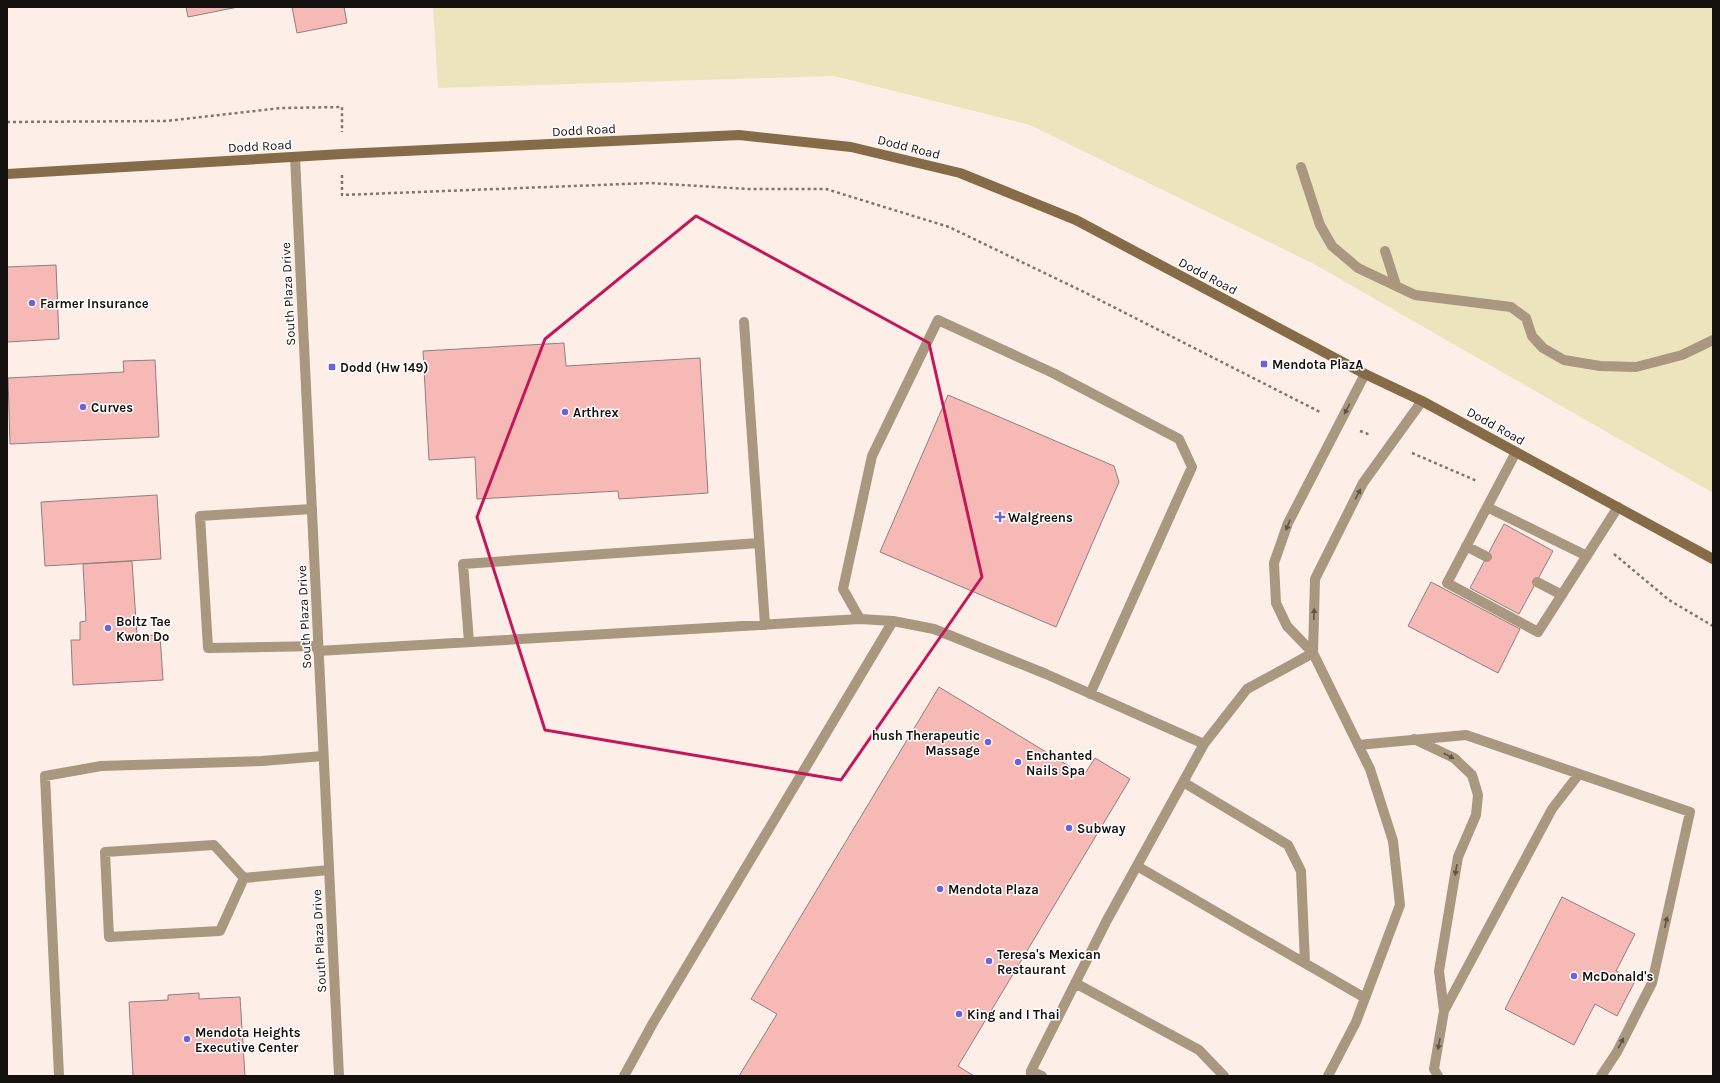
<svg xmlns="http://www.w3.org/2000/svg" width="1720" height="1083" viewBox="0 0 1720 1083" font-family="Karla,sans-serif">
<rect width="100%" height="100%" fill="#fdefe8"/>
<!-- green -->
<path fill="#ece4bc" d="M433,7H1713V493L1314,264L1030,125L834,76L438,88Z"/>
<!-- building -->
<path fill="#f6b9b5" stroke="#8f807f" d="M186,7H238L188,17Z
M292,7H344L347,23L297,33Z
M56,265L59,339L7,342V267Z
M564,343L566,366L700,358L708,493L619,499L618,491L477,499L475,457L429,460L423,351Z
M155,360L159,437L10,444L8,378L124,372L123,361Z
M948,395L1114,466L1119,482L1056,627L880,552Z
M157,495L161,559L45,566L41,502Z
M1504,524L1553,551L1519,614L1470,588Z
M132,561L137,636L160,635L163,680L73,685L71,640H80V622L86,621L83,564Z
M1431,582L1520,629L1498,673L1408,626Z
M939,687L1084,775L1095,758L1130,779L958,1066L974,1076H739L777,1014L751,999Z
M1562,897L1635,934L1616,971L1635,981L1617,1016L1595,1004L1574,1045L1505,1009Z
M199,993V999L240,997L245,1076H133L129,1002L168,1000V995Z"/>
<g fill="none" stroke-linecap="round" stroke-linejoin="round">
<!-- path -->
<path stroke="#7f7671" stroke-width="2.5" stroke-dasharray="3 3" stroke-linecap="butt" d="M7,122L166,121L281,108L342,107V132
M342,175V195L650,183L748,189H826L949,227L1084,292L1320,412
M1360,431L1371,435
M1412,453L1477,481
M1614,554L1669,600L1713,626"/>
<!-- lane -->
<path stroke="#aa977f" stroke-width="10" d="M1301,167L1320,225L1332,246L1358,268L1415,295L1511,307L1526,318L1532,336L1543,348L1564,360L1600,366L1636,367L1682,355L1713,340
M1385,251L1396,285
M744,322L765,625
M1516,452L1447,583L1538,632L1618,507
M1487,507L1587,556
M312,509L200,516L208,648L318,646
M1466,546L1487,557
M1537,582L1562,595
M893,621L860,619L843,589L872,456L938,320L1053,373L1179,439L1192,467L1090,694
M469,642L463,564L759,543
M318,651L860,619
M1313,653L1315,579L1363,483L1422,401
M1414,739L1454,758L1472,775L1478,795L1476,815L1458,857L1439,971L1444,1011L1434,1069L1438,1076
M1358,745L1466,735L1690,812L1652,983L1617,1052L1601,1076
M1183,782L1288,845L1301,871L1305,963
M1137,866L1365,998
M244,878L220,931L109,937L105,852L214,845L244,878L329,870
M1075,983L1199,1050L1224,1076
M1444,1011L1552,809L1579,774
M1031,1071L1042,1076
M59,1076L45,776L101,766L262,761L323,756
M624,1076L653,1023L893,621L934,629L1046,674L1204,744L1247,689L1313,653
M1031,1076V1071L1107,920L1204,744
M1328,1076L1356,1022L1400,905L1393,841L1370,769L1313,653L1287,626L1276,603L1274,563L1288,523L1365,374"/>
<!-- street -->
<path stroke="#aa977f" stroke-width="10" d="M295,157L339,1076"/>
<!-- secondary -->
<path stroke="#866b48" stroke-width="10" d="M7,174L342,154L739,135L851,147L960,173L1076,220L1365,374L1422,401L1713,559"/>
</g>
<!-- one-way arrows -->
<defs><path id="oneway-solid" d="M-6-.8H1V-3.2L6.5 0L1 3.2V.8H-6Z"/></defs>
<g fill="#605446">
<use href="#oneway-solid" transform="translate(1347 409) rotate(117)"/>
<use href="#oneway-solid" transform="translate(1358 494) rotate(-63)"/>
<use href="#oneway-solid" transform="translate(1288 525) rotate(112)"/>
<use href="#oneway-solid" transform="translate(1314 614) rotate(-88)"/>
<use href="#oneway-solid" transform="translate(1449 756) rotate(28)"/>
<use href="#oneway-solid" transform="translate(1456 870) rotate(100)"/>
<use href="#oneway-solid" transform="translate(1666 922) rotate(-78)"/>
<use href="#oneway-solid" transform="translate(1621 1043) rotate(-63)"/>
<use href="#oneway-solid" transform="translate(1439 1044) rotate(100)"/>
</g>
<!-- marked area -->
<path fill="none" stroke="#c2185b" stroke-width="3" stroke-linejoin="round" d="M696,216L929,343L982,577L841,780L545,730L477,517L545,339Z"/>
<!-- markers -->
<g fill="#6c62dc" stroke="#fff" stroke-width="1.5">
<circle cx="32" cy="303" r="4"/>
<rect x="1260" y="360" width="8" height="8" rx="2"/>
<rect x="328" y="363" width="8" height="8" rx="2"/>
<circle cx="83" cy="407" r="4"/>
<circle cx="565" cy="412" r="4"/>
<path d="M998 511h4v4h4v4h-4v4h-4v-4h-4v-4h4z"/>
<circle cx="108" cy="628" r="4"/>
<circle cx="988" cy="742" r="4"/>
<circle cx="1018" cy="762" r="4"/>
<circle cx="1069" cy="828" r="4"/>
<circle cx="940" cy="889" r="4"/>
<circle cx="989" cy="961" r="4"/>
<circle cx="1574" cy="976" r="4"/>
<circle cx="959" cy="1014" r="4"/>
<circle cx="187" cy="1039" r="4"/>
</g>
<g text-anchor="middle" dominant-baseline="central" stroke-width="3" stroke-linejoin="round" paint-order="stroke">
<!-- street labels -->
<g font-size="13" fill="#15110e" stroke="#fff">
<text transform="translate(584 130) rotate(-3)">Dodd Road</text>
<text transform="translate(260 146) rotate(-3)">Dodd Road</text>
<text transform="translate(909 147) rotate(14)">Dodd Road</text>
<text transform="translate(1208 276) rotate(28)">Dodd Road</text>
<text transform="translate(288 294) rotate(-93)">South Plaza Drive</text>
<text transform="translate(1496 426) rotate(29)">Dodd Road</text>
<text transform="translate(304 617) rotate(-93)">South Plaza Drive</text>
<text transform="translate(319 941) rotate(-93)">South Plaza Drive</text>
</g>
<!-- poi labels -->
<g font-size="13" font-weight="bold" fill="#15110e" stroke="#fff" text-anchor="start">
<text x="40" y="303">Farmer Insurance</text>
<text x="1272" y="364">Mendota PlazA</text>
<text x="340" y="367">Dodd (Hw 149)</text>
<text x="91" y="407">Curves</text>
<text x="573" y="412">Arthrex</text>
<text x="1008" y="517">Walgreens</text>
<text x="116" y="621">Boltz Tae<tspan x="116" dy="15">Kwon Do</tspan></text>
<text x="980" y="735" text-anchor="end">hush Therapeutic<tspan x="980" dy="15">Massage</tspan></text>
<text x="1026" y="755">Enchanted<tspan x="1026" dy="15">Nails Spa</tspan></text>
<text x="1077" y="828">Subway</text>
<text x="948" y="889">Mendota Plaza</text>
<text x="997" y="954">Teresa's Mexican<tspan x="997" dy="15">Restaurant</tspan></text>
<text x="1582" y="976">McDonald's</text>
<text x="967" y="1014">King and I Thai</text>
<text x="195" y="1032">Mendota Heights<tspan x="195" dy="15">Executive Center</tspan></text>
</g>
</g>
<!-- border -->
<rect width="1720" height="1083" fill="none" stroke="#15110e" stroke-width="16"/>
</svg>
